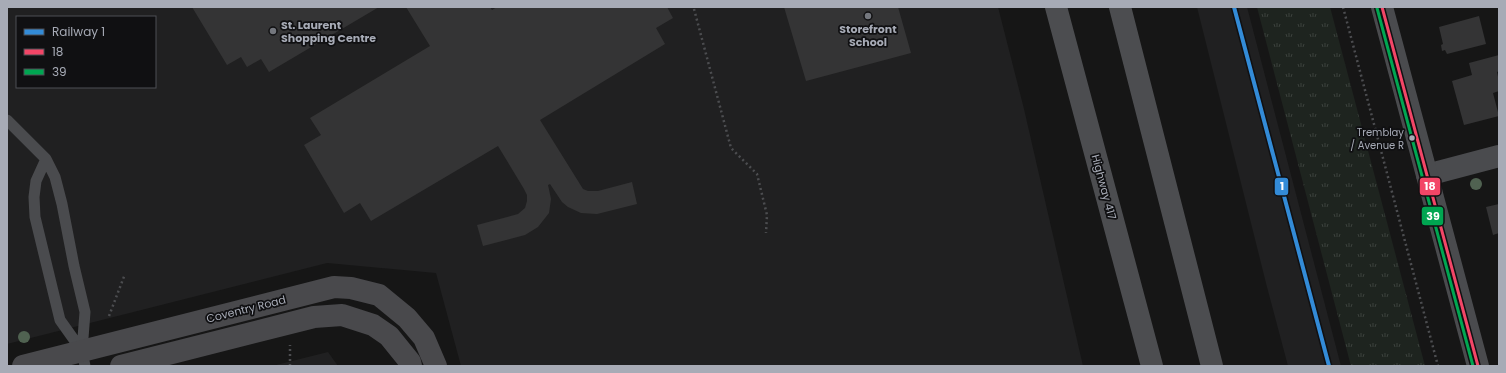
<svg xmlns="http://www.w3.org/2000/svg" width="1506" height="373" viewBox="0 0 1506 373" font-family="Poppins,sans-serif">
<defs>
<pattern id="grass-tufts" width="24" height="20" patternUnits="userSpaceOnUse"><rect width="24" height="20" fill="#1e241f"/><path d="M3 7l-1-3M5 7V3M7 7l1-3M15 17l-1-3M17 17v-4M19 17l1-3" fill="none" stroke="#3c413d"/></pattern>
</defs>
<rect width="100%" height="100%" fill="#161616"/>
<!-- built -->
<path fill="#202021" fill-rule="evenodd" d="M7,7H998L1024,109L1083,366H461L436,273L327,263L7,344ZM17,17H155V87H17Z
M1197,7H1247L1341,366H1288L1267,287Z
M328,352L338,366H272Z"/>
<!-- grass -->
<path fill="url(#grass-tufts)" d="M1257,7H1330L1425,366H1351Z"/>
<!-- building -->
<path fill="#343435" d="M192,7H379L269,72L261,59L247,67L241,57L227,65Z
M406,7H490L492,10L497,7H667L673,18L656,28L665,44L540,120L583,189L588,191H598L632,182L637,204L597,214L581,213L568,207L562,202L550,184L548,185L551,199L549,213L538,227L525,235L483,246L477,225L518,214L525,208L527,201V195L524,189L498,146L371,221L360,203L344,213L304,145L321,135L310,118L430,46Z
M784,7H898L911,53L806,81Z
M1479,16L1486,44L1447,54L1445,50L1442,51L1441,45L1443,44L1439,27Z
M1499,55V71L1497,72L1499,81V91L1493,93L1499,116L1464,125L1452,81L1472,75L1469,63Z
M1499,204V233L1493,235L1486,207Z"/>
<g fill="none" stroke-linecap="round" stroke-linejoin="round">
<!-- path -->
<path stroke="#4c4d50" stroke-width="2.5" stroke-dasharray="2 3" stroke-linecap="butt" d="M1343,7L1438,366
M694,9L731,148L757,174L767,215L766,233
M109,316L125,274
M290,366V345"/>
<!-- service -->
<path stroke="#4a4b4e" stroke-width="11" d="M7,120L46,159L55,177L62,204L74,266L85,312L82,351L85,366
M46,159L36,181L34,197L35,217L60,320L82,351"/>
<!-- minor -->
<path stroke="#4a4b4e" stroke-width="22" d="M1427,175L1499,156"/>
<!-- tertiary -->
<path stroke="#4a4b4e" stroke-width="22" d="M1382,7L1478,366"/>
<!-- secondary -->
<path stroke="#49494c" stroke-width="22" d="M23,366L334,287L351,288L379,295L407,318L424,338L436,366
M121,366L314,317L342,315L373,325L389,336L410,362L411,366"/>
<!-- motorway -->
<path stroke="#4c4d50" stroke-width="22" d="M1056,7L1152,366
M1120,7L1212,366"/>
<!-- bus-1 casing -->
<g stroke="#101012" stroke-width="6">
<path id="bus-1" d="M1382,7L1478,366"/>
</g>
<!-- bus-2 casing -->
<g stroke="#101012" stroke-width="6">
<path id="bus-2" d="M1377,8L1473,366"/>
</g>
<!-- bus-1 -->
<use href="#bus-1" stroke="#f34667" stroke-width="3"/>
<!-- bus-2 -->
<use href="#bus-2" stroke="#00a651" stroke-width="3"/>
<!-- rail-1 casing -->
<g stroke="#101012" stroke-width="7">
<path id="rail-1" d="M1234,7L1329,366"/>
</g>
<!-- rail-1 -->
<use href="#rail-1" stroke="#338bd7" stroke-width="4"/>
</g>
<!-- trees -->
<g fill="#506251">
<circle cx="1476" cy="184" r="6"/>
<circle cx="24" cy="337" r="6"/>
</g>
<!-- markers -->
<g fill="#74777e" stroke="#101012" stroke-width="1.5">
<circle cx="868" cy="16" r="4"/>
<circle cx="273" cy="31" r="4"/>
</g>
<circle fill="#a7abb6" stroke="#101012" stroke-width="1.5" cx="1412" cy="138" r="3.5"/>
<g text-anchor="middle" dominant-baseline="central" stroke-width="3.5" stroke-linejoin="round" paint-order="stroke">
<!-- bus labels -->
<g font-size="10" fill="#a7abb6" stroke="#101012" text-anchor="end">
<text x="1404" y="132">Tremblay<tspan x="1404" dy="13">/ Avenue R</tspan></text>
</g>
<!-- poi labels -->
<g font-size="11" font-weight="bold" fill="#a7abb6" stroke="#101012" text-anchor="start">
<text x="281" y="25">St. Laurent<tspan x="281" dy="13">Shopping Centre</tspan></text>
<text x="868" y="29" text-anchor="middle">Storefront<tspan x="868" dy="13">School</tspan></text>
</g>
<!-- street labels -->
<g font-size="11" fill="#a7abb6" stroke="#101012">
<text transform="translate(1104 187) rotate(75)">Highway 417</text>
<text transform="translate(246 309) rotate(-14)">Coventry Road</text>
</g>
</g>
<g stroke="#101012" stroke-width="1.5">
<rect x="1274" y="177" width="15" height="19" rx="4" fill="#338bd7"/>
<rect x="1419" y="177" width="22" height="19" rx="4" fill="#f34667"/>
<rect x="1421" y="206" width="23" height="20" rx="4" fill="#00a651"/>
</g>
<g font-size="11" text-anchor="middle" font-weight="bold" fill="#fff">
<text x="1282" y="190">1</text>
<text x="1430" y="190">18</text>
<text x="1433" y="220">39</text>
</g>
<!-- border -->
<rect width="1506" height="373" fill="none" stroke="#a7abb6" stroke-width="16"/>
<!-- legend -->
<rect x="16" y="16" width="140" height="72" fill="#101012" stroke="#4c4e54"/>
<rect x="24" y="29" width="20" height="6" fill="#338bd7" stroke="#4c4e54"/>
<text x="52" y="36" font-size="12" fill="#a7abb6">Railway 1</text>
<rect x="24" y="49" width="20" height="6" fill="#f34667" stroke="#4c4e54"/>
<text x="52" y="56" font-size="12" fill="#a7abb6">18</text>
<rect x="24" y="69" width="20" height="6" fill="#00a651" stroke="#4c4e54"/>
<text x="52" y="76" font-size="12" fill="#a7abb6">39</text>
</svg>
